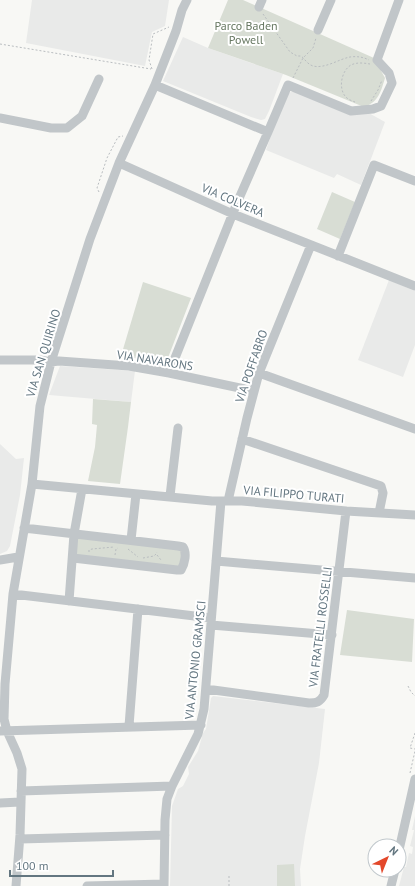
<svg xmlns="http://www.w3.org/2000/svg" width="415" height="886" viewBox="0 0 415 886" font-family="'PT Sans',sans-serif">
<rect width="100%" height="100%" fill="#f8f8f5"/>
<!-- built -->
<path fill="#e9eae9" d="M32,0H169L165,26L152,32L145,66L26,43Z
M183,37L208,48L283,74L269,111L265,119L261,120L251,117L163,81Z
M291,92H295L350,115L367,112L385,122L361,185L337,174L334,178L266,150L274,127L289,93Z
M389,280L415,291V345L403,377L358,360Z
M60,366L135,371L131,402L49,395Z
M0,444L16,459L24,458L20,495L10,546L7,551L0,554Z
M213,696L325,709L319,763L305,836L300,869L301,886H170L172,806L178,789L183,786L189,774L188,767L198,751L203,733L206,729L211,698Z
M415,816V886H399L404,867H406L409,853L412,854L413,847L410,846L414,830H412Z"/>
<!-- green -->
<path fill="#d8ddd4" d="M228,0H243L374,58L385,78C381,91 379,102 364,107L286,75L208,48Z
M332,192L355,202L340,239L317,229Z
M143,282L191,298L166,363L121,356Z
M93,399L131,402L128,427L120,484L88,481L95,447L97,425L92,424Z
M74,534L183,547L181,570L73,558Z
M347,610L414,619L412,662L340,655Z
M294,864L295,886H277V865Z"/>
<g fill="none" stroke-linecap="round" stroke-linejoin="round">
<!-- path -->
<path stroke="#b9bdc0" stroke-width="1" stroke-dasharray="2 2" stroke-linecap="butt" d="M263,14L290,52L297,56H301C305,59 307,64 313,66C325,69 339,59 350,57C357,56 363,57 369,60
M0,44L151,69
M152,69L149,60L153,34L169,27
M293,78L303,58L313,48L316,38
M371,101L378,90L382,80
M355,102C352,101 347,99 345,96C338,87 342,70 351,65C357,62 364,63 370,64
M99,192L97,188L107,158L118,137L123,136
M128,549L138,557
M89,552V550L92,549L114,547
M115,555L116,549L118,548
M157,555L161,560
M143,558L154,556L156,554L157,552
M408,686L411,692L415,696
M415,733L410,748L415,749
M410,773L415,751
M402,866L404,857
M229,876V886"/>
<!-- minor -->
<path stroke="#c1c6c9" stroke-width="9" d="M259,7L262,0
M318,30L331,0
M155,85L268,132L237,203L169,373
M0,118L51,128H67L82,116L99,79
M268,132L288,85L351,111L373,109L381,106L392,83L389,73L377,60L399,0
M119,163L233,214L415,286
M338,256L374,165L415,181
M0,360H40L51,362L59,361L129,366L169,373L254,391
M259,373L415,429
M242,439L381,486L383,493L379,513
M32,484L212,501H242L346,511L415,515
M170,496L178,428
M228,501L247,418L259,373L311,245
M24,528L178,546L183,547C187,553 185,563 181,570H177L73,558
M131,540L136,494
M0,560L18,557
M216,561L415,578
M13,594L211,618
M69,601L74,534L82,489
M211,625L332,635
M206,689L309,703C317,703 320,702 324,695L346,511
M129,726L138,609
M0,731L201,725
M21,791L172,786
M0,803L20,802
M20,839L165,835
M399,850L415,779
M16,886L20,835L22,769L17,753L7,731L4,719L5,684L13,594L32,484L40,406L51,362L90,239L119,163L155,85L176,31L182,10L187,0
M87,886L164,884
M164,886L165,820L167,799L172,786L198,734L204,709L221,501
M391,886L395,870"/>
</g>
<g text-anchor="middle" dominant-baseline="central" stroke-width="4" stroke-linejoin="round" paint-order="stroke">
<!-- park labels -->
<g font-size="12" fill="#677862" stroke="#fff">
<text x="246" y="25">Parco Baden<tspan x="246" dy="14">Powell</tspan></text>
</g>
<!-- street labels -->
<g font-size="12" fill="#637680" stroke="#fff">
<text transform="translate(233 200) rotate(23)">VIA COLVERA</text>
<text transform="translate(43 353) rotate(-73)">VIA SAN QUIRINO</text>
<text transform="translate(155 360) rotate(9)">VIA NAVARONS</text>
<text transform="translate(251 366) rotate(-71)">VIA POFFABRO</text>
<text transform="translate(294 494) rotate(5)">VIA FILIPPO TURATI</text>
<text transform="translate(320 627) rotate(-83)">VIA FRATELLI ROSSELLI</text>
<text transform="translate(195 660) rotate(-84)">VIA ANTONIO GRAMSCI</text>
</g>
</g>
<!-- north arrow -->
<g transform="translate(387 858) rotate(43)"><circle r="19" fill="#ffffff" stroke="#c1c8cc"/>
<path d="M0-3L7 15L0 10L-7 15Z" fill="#e3482b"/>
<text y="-6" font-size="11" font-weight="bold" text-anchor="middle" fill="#637680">N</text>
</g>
<!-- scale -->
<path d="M10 870v6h103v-6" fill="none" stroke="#637680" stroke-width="2"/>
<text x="16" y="870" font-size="12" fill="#637680" stroke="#ffffff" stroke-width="3" paint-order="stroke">100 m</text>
</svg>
